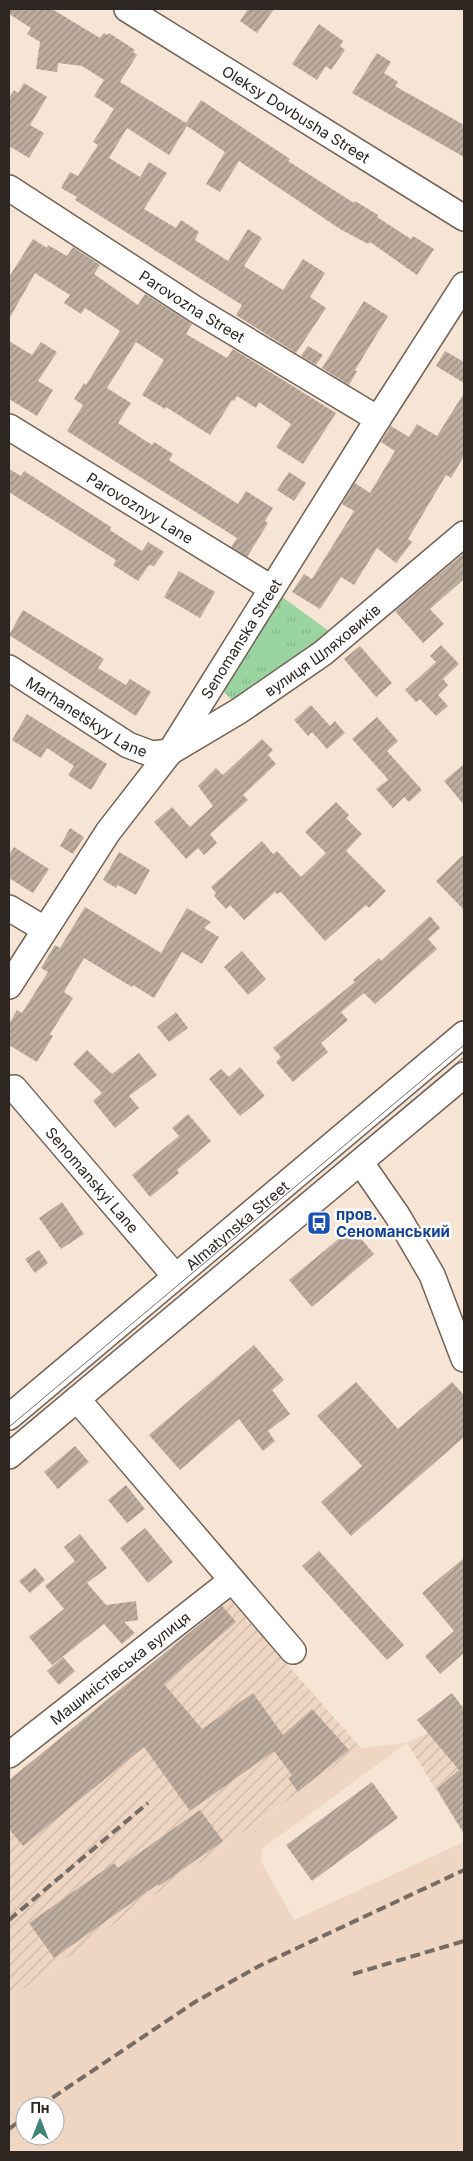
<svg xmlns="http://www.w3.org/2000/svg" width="473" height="2161" viewBox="0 0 473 2161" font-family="Inter,sans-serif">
<defs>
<pattern id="industrial-furrows" width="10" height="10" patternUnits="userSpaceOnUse" patternTransform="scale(1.25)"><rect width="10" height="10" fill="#eed6c3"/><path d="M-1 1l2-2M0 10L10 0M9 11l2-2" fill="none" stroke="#ccb8a7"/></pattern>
<pattern id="grass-tufts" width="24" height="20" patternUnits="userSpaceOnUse" patternTransform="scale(1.25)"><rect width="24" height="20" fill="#9ad4a1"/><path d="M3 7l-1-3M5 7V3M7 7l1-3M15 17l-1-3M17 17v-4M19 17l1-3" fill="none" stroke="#85b68a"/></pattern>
<pattern id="building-hatch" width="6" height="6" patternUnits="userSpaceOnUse" patternTransform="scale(1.25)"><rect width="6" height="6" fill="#bead9f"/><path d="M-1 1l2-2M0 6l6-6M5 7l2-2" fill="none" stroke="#9b8d81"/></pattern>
</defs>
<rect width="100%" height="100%" fill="#f6e4d5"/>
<!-- built -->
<path fill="#eed6c3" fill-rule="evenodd" d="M407,1743L263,1848L260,1860L294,1920L464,1842V2152H9V1999L361,1748ZM25,2106H55V2136H25Z"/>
<!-- industrial -->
<path fill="url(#industrial-furrows)" d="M230,1600L361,1748L9,1999V1780Z
M464,1703V1828L456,1822L407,1743L427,1733Z"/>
<!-- grass -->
<path fill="url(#grass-tufts)" d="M278,594L333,634L234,702L218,686Z"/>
<!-- park -->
<path fill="#9ad4a1" d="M263,625L294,655L270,670L249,648Z"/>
<!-- building -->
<path fill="url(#building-hatch)" d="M9,9H52L100,38L104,33L108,35L109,33L135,50L133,52L137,55L120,82L186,123L201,100L290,159L288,161L354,203L355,201L378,215L377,217L411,239L413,236L434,249L417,275L370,242L368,244L340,229L239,161L220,192L206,184L225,152L187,126L169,155L127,128L109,158L140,177L149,162L167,173L144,209L176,228L181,220L199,232L195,240L228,261L248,229L262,238L244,266L283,290L303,259L325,273L310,297L326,308L296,353L236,315L242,305L75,200L77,197L61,188L70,172L78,176L98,145L93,142L114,109L94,96L104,80L82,66L58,63L57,72L36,69L40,42L27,34L31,28L9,14Z
M248,9H274L257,33L240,21Z
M319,24L343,41L340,46L345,50L331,70L326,66L317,80L292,64Z
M377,53L391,62L384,73L398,82L395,86L464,125V157L352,93Z
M24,83L47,97L30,125L44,133L29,158L9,146V98L14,90L18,93Z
M33,239L47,248L48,245L67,256L73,247L100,265L94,274L138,305L145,294L192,324L186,334L227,358L233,349L336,413L303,464L276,447L291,424L259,402L256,408L237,396L234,401L232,400L210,435L166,407L165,409L142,395L164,360L136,342L107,388L131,403L118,423L152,445L154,442L173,454L169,460L238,504L246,491L273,508L265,521L268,523L247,557L231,547L237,538L67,431L83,405L74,399L84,383L86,385L120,331L85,308L81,314L64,303L70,295L35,273L9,319V277Z
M364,301L388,316L355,370L357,371L349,385L322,368Z
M9,341L32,355L41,342L57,352L38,381L53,390L37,416L9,399Z
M308,346L323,355L316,365L301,356Z
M445,351L464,362V383L436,366Z
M464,393V456L451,478L446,475L408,539L412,542L396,563L377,548L354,585L341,577L320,609L292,592L304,574L312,579L354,511L342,504L355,483L370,493L395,451L381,442L391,426L409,437L417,424L437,436Z
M9,469L21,476L24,471L111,527L110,530L142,551L148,542L164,552L154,566L149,565L138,581L113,565L116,560L9,492Z
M289,472L306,483L294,501L277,490Z
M464,553V579L430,609L444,624L423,643L395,611Z
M179,571L215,592L200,618L164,597Z
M23,610L104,659L98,668L126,685L130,679L151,692L136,716L9,635Z
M441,645L459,664L443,679L448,685L438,695L448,706L436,716L420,699L416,702L405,690L436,662L430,656Z
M360,646L392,683L376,697L344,659Z
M311,705L330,726L335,721L345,733L327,749L312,732L308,736L294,720Z
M27,714L107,764L91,790L68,775L74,766L47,748L41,758L12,740Z
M377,717L398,741L387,751L422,790L409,802L404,797L393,808L376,789L388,780L386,777L352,739Z
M262,739L273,750L268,755L276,764L243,795L248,800L210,834L217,843L204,855L198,848L186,859L154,822L172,807L190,827L213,806L198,786L216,768L223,775Z
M464,764V805L444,781Z
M336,802L349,815L346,818L362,834L346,851L386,891L369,908L366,905L325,941L281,892L277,894L275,892L244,920L230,905L226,909L214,896L216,893L211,887L262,841L273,854L277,851L301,877L326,853L305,832Z
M70,828L84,837L73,854L60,846Z
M14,847L49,869L33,893L9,878V855Z
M119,852L150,870L136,895L118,885L116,888L103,880Z
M464,854V910L436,881Z
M85,907L161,953L187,908L211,922L204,928L219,937L202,964L182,952L154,998L133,985L132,987L84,958L64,992L73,998L50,1034L53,1036L37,1062L9,1045V1024L17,1010L22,1013L48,972L41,968L55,945L60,948Z
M430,916L440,928L428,939L437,949L375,1004L364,993L341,1012L348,1020L321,1043L328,1052L293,1082L276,1062L281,1057L273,1048L355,982L353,980L379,958L381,961Z
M242,951L266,979L248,995L224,967Z
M176,1012L188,1028L169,1042L157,1027Z
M87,1050L112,1074L139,1053L157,1075L129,1096L139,1108L115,1128L93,1101L102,1093L73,1064Z
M240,1067L265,1096L240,1116L209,1079L221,1069L229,1077Z
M188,1114L211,1141L177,1170L179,1173L150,1197L132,1175L179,1136L172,1128Z
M62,1202L84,1234L61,1249L39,1218Z
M352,1228L374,1254L312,1307L289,1280Z
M39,1250L48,1263L35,1273L25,1259Z
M254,1345L284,1380L272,1390L290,1414L268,1431L275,1441L263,1451L239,1419L180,1470L149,1435Z
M356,1382L398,1429L452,1382L464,1395V1437L351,1536L321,1502L362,1466L317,1416Z
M75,1446L89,1462L58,1489L44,1472Z
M126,1485L145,1509L127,1523L108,1500Z
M145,1528L173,1562L148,1583L120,1548Z
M80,1534L107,1568L87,1583L106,1605L136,1601L138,1620L124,1622L135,1633L122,1644L104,1624L52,1665L29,1637L64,1609L45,1586L75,1561L64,1547Z
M319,1551L404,1645L387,1660L302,1566Z
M464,1558V1653L440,1674L425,1656L454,1631L422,1593Z
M35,1568L45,1580L30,1593L19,1581Z
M222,1606L236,1622L164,1684L202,1729L253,1693L283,1735L312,1709L349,1750L298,1792L288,1778L292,1775L274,1751L190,1811L144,1747L23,1846L9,1829V1780Z
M63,1657L75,1671L59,1685L47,1671Z
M452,1693L464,1709V1834L437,1789L459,1770L417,1720Z
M372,1782L398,1818L312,1881L286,1845Z
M200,1810L223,1841L159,1886L158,1884L54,1958L29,1923L114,1863L118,1868Z"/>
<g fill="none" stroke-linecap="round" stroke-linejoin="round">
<!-- minor casing -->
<g stroke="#726356" stroke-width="28">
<g id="minor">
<path id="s1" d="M127,9L464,218"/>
<path id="s2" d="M9,188L195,309L378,419"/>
<path id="s3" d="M9,427L271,588"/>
<path id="s4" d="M9,668L128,745L152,754L170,752L239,711L323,653L464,534"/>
<path d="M9,908L44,929"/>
<path id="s5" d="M9,986L108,832L170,752L378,419L464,285"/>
<path id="s6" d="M9,1089L14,1088L175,1276"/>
<path d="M361,1163L397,1215L432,1275L464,1359"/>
<path d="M77,1399L293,1651"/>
<path id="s7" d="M9,1417L464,1034"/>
<path d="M9,1456L464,1075"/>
<path id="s8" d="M9,1755L232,1580"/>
</g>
</g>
<!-- minor -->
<use href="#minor" stroke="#fff" stroke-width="25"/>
<!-- tram -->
<path stroke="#776c63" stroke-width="1" d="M9,1427L464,1045
M9,1439L464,1057"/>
<!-- rail -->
<path stroke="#776c63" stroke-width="4" stroke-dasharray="10 5" stroke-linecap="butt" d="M9,1920L148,1803
M353,1974L464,1941
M40,2106L195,2002L261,1965L464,1870
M9,2129L25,2117"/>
</g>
<!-- icons -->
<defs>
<g id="bus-square" transform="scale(1.25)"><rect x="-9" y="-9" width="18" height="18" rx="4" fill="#1a4fb4" stroke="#fff"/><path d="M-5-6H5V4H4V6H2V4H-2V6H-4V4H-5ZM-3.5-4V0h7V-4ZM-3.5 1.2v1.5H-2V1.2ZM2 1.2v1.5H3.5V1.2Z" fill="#fff"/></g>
</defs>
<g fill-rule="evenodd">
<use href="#bus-square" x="319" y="1223"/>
</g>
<g text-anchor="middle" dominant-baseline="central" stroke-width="5" stroke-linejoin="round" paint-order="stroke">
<!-- street labels -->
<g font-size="15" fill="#2d2621" stroke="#fff">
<text stroke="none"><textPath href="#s1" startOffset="199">Oleksy Dovbusha Street</textPath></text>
<text stroke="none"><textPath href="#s2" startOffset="218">Parovozna Street</textPath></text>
<text stroke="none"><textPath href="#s3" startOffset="154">Parovoznyy Lane</textPath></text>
<text stroke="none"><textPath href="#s5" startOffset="418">Senomanska Street</textPath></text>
<text stroke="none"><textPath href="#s4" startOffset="369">вулиця Шляховиків</textPath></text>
<text stroke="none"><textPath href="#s4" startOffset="92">Marhanetskyy Lane</textPath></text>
<text stroke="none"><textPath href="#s6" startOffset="126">Senomanskyi Lane</textPath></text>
<text stroke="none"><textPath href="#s7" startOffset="298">Almatynska Street</textPath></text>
<text stroke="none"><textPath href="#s8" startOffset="141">Машиністівська вулиця</textPath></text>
</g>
<!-- transit labels -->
<g font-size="15" font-weight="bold" fill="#164399" stroke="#fff" text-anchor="start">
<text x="336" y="1214">пров.<tspan x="336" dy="17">Сеноманський</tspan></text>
</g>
</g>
<!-- border -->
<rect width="473" height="2161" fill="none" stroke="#2d2621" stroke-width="20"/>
<!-- north arrow -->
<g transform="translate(40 2121)"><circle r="24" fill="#ffffff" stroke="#aba8a6"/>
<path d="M0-4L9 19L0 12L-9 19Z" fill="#3f8479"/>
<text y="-8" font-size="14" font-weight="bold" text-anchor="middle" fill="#2d2621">Пн</text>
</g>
</svg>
